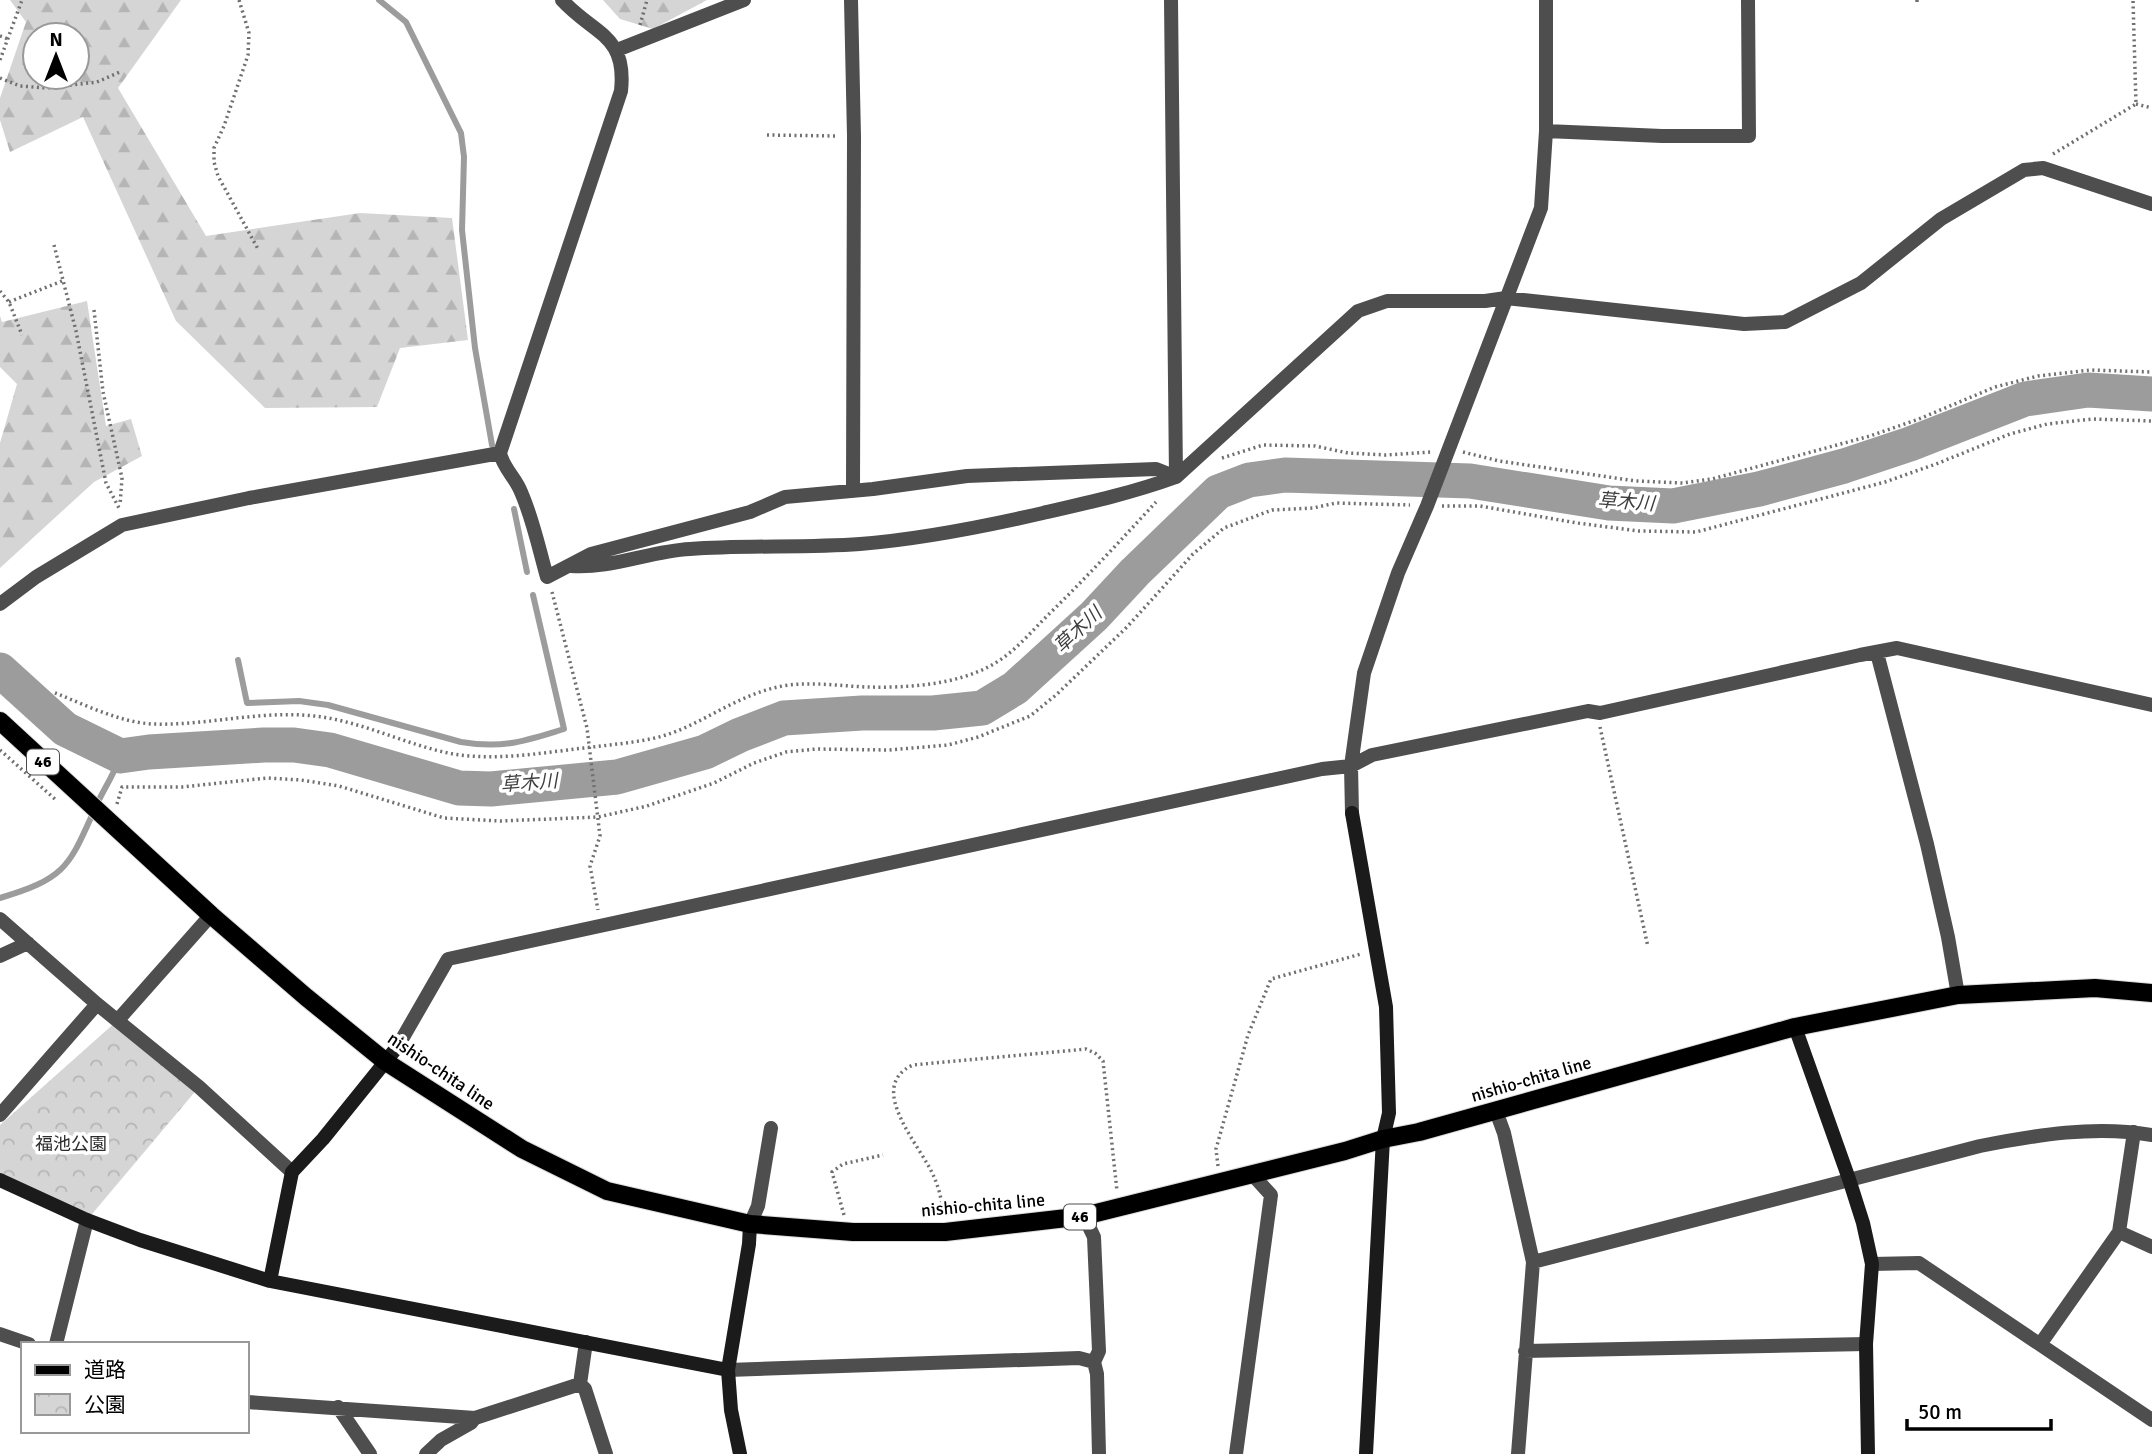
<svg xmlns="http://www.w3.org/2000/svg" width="2152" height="1454" viewBox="0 0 2152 1454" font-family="Signika,'Noto Sans JP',sans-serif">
<defs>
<pattern id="forest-firs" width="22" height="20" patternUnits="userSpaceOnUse" patternTransform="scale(1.75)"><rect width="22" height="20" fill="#d5d5d5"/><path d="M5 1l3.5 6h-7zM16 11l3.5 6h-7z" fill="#b5b5b5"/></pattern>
<pattern id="park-crowns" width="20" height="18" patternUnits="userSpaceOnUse" patternTransform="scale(1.75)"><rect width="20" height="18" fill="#d5d5d5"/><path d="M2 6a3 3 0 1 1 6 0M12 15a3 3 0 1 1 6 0" fill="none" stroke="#b5b5b5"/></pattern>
</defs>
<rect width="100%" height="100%" fill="#fff"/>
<!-- forest -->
<path fill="url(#forest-firs)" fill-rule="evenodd" d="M10,0H181L118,88L206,236L360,213L452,218L468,340L400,348L377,407L265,408L176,321L83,117L10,152L0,120V98L26,22ZM77,35V77H35V35Z
M603,0H707L653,29L620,19Z
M87,301L106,426L131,419L142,456L94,482L0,568V443L17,384L0,367V316L2,322Z"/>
<!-- park -->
<path fill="url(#park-crowns)" d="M118,1020L199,1087L87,1220L0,1180V1125Z"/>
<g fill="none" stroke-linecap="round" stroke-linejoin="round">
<!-- stream -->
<path stroke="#9c9c9c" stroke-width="6" d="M379,0L406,22L461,133L464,157L462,230L475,348L492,445
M514,509L527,572
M238,660L247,703L299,701L328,705L461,742C504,749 524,741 564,729L533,595
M0,898C71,877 69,864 99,800C106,785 115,773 120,756"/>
<!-- river -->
<path stroke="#9c9c9c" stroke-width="35" d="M0,670L65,729L120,756L149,752L264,745H294L330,750L459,788L491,789L617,777L705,752L740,735L784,718L862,713H933L982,708L1015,688L1094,616L1135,572L1218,492L1249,480L1285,475L1470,481L1609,503L1673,506L1759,489L1844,466L1910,444L2025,399L2088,390L2152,394"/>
<!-- primary casing -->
<g stroke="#dbdbdb" stroke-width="20">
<path id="primary" d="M0,721L211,915L306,997L386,1062L522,1149L607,1191L750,1224L853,1232H945L1084,1216L1345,1151L1383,1139L1419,1132L1795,1027L1958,995L2095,988L2152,993"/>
</g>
<!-- path -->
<path stroke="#707070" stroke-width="3.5" stroke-dasharray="2 3.5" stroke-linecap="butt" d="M239,0L249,33L248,55L224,126L214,148V162L218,176L258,249
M1917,0V3
M640,25L647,0
M0,36L8,39
M0,60L22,0
M0,78L20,86L46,88L97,82L120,72
M2136,104L2152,108
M767,135L838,136
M2053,154L2136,104L2133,0
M54,245L76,331L106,483L120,510
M0,291L9,302L22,335
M9,302L62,281
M94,310L103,392L122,478L120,505
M1463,452L1499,461L1636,481L1683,483L1712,479L1870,436L1919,419L1995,387L2038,376L2090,370L2152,372
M1222,458L1263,445L1315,446L1348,453L1386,455L1431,452
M1442,506H1480L1577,523L1639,531L1696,532L1885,482L1936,464L2010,434L2047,424L2092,419L2152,421
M552,592L587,728L600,836L590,866L598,910
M55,693C86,705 119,722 152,724C206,726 259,710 314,716C362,721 406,745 453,754C496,761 541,753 584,748C608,745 632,743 655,738C702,727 737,692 789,685C815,682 841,686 867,687C906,688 955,685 990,666C1013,654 1030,633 1048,615C1086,578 1121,540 1156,502
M1600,727L1648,947
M0,750L56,800
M117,804L122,787H182L267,778L301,780L339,786L444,818L500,821L598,817L647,806L714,783L754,763L786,752L816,749L889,750L948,745L978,737L1030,716L1056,695L1127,627L1193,554L1224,528L1272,510L1313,508L1336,503L1410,505
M1218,1166L1216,1149L1248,1035L1271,979L1361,954
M943,1214C942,1201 939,1188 934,1177C922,1147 864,1087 913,1065L1086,1049L1095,1053L1103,1061L1117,1191
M844,1215L832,1172L843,1164L883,1155"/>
<!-- street -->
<path stroke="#4e4e4e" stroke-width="14" d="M562,0C594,35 627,34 621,91L500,453C503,468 516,478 521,492C533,519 539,549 547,577L591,554L750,512L785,497L873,489L967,476L1156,469L1176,477
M851,0L854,136L853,490
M1171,0L1176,477
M617,50L744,0
M1546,131L1662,136H1749L1748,0
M571,566C611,569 650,551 690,549C747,545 804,548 860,544C922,539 982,527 1043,513C1087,503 1132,493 1176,477L1358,311L1387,301H1485L1506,298L1744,324L1785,322L1861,283L1941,219L2024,170L2043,168L2152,204
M0,604L36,577L122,525L249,498L500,453
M1877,653L1927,844L1948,937L1958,995
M1352,813L1351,766L1364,673L1398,573L1427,506L1541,208L1546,131V0
M0,919L97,1004L199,1087L292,1172
M0,956L28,943
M118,1020L211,915
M398,1046L448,959L1322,769L1351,766L1372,755L1588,711L1600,713L1860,655L1897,648L2152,705
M1496,1111L1504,1133L1533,1262L1518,1454
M0,1115L97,1004
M1084,1216L1094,1237L1099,1351L1094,1362L1097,1374L1099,1454
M750,1224L758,1206L771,1128
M2119,1232L2152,1247
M1533,1262L1980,1146C2036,1135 2095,1125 2152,1135
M1872,1264L1919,1263L2152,1420
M0,1334L29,1344
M586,1342L580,1384L585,1389L606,1454
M2041,1343L2119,1232L2134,1132
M56,1344L87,1220
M1525,1351L1866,1344
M728,1370L1079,1358L1094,1362
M247,1402L475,1418L580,1384
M338,1407L370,1454
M426,1454L441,1440L471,1423L475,1418
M1236,1454L1271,1195L1252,1174"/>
<!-- secondary -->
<path stroke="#1b1b1b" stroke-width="14" d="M1352,813L1386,1007L1389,1113L1383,1139L1366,1454
M1795,1027L1849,1179L1863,1223L1872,1264L1866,1344L1868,1454
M0,1180L87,1220L140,1240L270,1281L728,1370
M270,1281L292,1172L323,1139L398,1046
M740,1454L731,1410L728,1370L749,1244L750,1224"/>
<!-- primary -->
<use href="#primary" stroke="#000" stroke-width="18"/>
</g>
<g text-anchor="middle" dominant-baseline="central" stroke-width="7" stroke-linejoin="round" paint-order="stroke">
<!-- shield labels -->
<g fill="#fff" stroke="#4c4c4c" stroke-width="2">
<rect x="27" y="749.5" width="32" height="25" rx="5"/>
<rect x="1064" y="1204.5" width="32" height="25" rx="5"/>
</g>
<g font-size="16" font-weight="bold" fill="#000">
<text x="43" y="762">46</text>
<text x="1080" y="1217">46</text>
</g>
<!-- street labels -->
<g font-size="18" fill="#000" stroke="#fff">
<text transform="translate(441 1071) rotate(34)">nishio-chita line</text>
<text transform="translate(1531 1079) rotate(-16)">nishio-chita line</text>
<text transform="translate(983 1205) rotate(-5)">nishio-chita line</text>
</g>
<!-- park labels -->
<g font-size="18" fill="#2c2c2c" stroke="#fff">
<text x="71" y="1144">福池公園</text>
</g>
<!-- water labels -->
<g font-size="19" font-style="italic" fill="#3d3d3d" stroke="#fff">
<text transform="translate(1626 502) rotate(4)">草木川</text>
<text transform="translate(1078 630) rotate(-43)">草木川</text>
<text transform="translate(529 783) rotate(-4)">草木川</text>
</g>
</g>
<!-- legend -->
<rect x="21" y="1342" width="228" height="91" fill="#ffffff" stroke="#999999" stroke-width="2"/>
<rect x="35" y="1365" width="35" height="10" fill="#000000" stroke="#999999" stroke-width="2"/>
<text x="84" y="1377" font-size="21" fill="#000000">道路</text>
<rect x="35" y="1394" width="35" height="21" fill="url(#park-crowns)" stroke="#999999" stroke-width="2"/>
<text x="84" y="1412" font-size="21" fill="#000000">公園</text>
<!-- north arrow -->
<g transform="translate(56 56)"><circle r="33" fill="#ffffff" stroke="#999999" stroke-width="2"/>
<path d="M0-5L12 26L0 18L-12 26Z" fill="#000000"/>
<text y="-10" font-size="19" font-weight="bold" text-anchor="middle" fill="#000000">N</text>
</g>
<!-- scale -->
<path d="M1907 1419v10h144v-10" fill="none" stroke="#000000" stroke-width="3.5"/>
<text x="1918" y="1419" font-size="21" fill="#000000" stroke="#ffffff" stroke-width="5" paint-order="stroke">50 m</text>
</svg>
